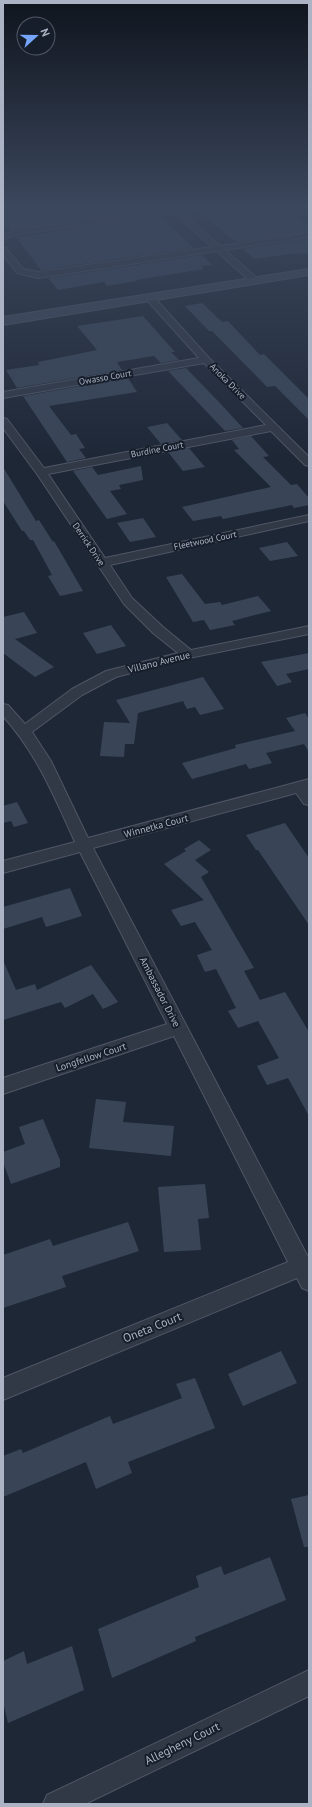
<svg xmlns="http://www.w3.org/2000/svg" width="312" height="1807" viewBox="0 0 312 1807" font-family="'PT Sans',sans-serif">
<rect width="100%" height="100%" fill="#1e2736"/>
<!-- building -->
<path fill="#394557" d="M3,206H149L153,210L11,230L9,227L3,228Z
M265,206H286L309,226V232L236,242L202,214Z
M160,216L194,248L41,270L16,237Z
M309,239V253L300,254L298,253L254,259L243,249Z
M202,255L212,265L201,266L204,269L136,280L137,281L107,286L104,282L58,290L48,278Z
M202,303L222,322L228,321L260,355L264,354L309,399V420L275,386L267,387L212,331H209L185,306Z
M143,316L175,352H171L179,360L161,363L154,356L117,362L122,370L17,388L6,370L39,365L38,362L97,350L77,326Z
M186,368L219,402L243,428L225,431L168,371Z
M128,378L137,392L49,406L71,435L76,434L85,448L79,449L86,458L67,462L23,396Z
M167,423L182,440L161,444L147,427Z
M251,436L269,456L263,457L291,485L297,484L309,498V505L294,508L292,505L223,519L221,516L193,521L182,507L271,487L234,450L239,449L232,440Z
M189,448L205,467L183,471L168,452Z
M141,466L143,480L119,485L121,489L110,491L127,514L107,519L73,471L92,467L98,475Z
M3,467L36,521L39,520L53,542L54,541L83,591L60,596L48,576L52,575L33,540H30L24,531H22L3,501Z
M143,518L156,537L130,542L117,523Z
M287,542L298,556L270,561L259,548Z
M182,574L205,604L220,602L222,605L258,596L271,611L232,621L235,625L210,630L204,620L193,622L166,577Z
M24,612L37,633L15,639L54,667L35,677L3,653V617Z
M111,625L126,646L97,654L83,633Z
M309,653V669L286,674L292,682L277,686L261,662Z
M203,677L224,709L200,715L195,707L187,709L183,701L138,713L134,744H125L124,757L100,756L104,722L130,723L116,700Z
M305,713L309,719V752L304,744L266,753L272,763L249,769L246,764L192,779L182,763L236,748L235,745L295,731L286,718Z
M17,802L28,823L14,827L11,821L3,823V806Z
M285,823L309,858V925L258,850H256L246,835Z
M199,840L211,850L195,860L209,872L201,877L254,968L244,971L260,1000L285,992L309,1032V1116L288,1078L267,1085L257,1066L279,1058L258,1021L238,1028L228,1011L236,1008L216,969L205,972L197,955L212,950L195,922L181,926L171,910L204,900L164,864L186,851L184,849Z
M70,888L82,916L46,927L42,917L3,929V907Z
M3,960L16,990L35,984L37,990L91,965L118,1002L103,1009L93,994L65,1008L61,1002L3,1020Z
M96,1099L126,1102L123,1122L174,1126L171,1156L89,1148Z
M43,1119L60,1160V1167L11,1184L3,1162V1152L25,1144L19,1127Z
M205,1184L209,1218L198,1219L201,1250L164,1252L158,1187Z
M128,1222L139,1251L62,1276L66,1287L3,1308V1255L50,1239L53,1246Z
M281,1351L297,1383L243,1406L228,1374Z
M195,1378L215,1428L128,1462L132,1473L96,1489L86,1462L3,1497V1456L21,1449L23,1453L110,1416L113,1424L182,1398L176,1384Z
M309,1495V1547H304L291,1499Z
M270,1557L286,1600L195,1637L196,1641L112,1678L98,1629L199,1587L196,1576L221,1566L224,1575Z
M72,1646L84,1690L8,1723L3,1702V1661L24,1651L27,1664Z"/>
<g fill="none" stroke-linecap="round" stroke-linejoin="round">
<!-- street casing -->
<g stroke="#4f5665" stroke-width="2">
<path id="street" d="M167,206H176L178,208L212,206L208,208L182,212L220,246L309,233V237L225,250L258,279L259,281L255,284L252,283L217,251L38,278L17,273L3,255V248H6L23,269L38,272L212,247L174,213L19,234L3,239V234L18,230L170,209Z
M149,294L152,295L209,358L309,457V466L305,465L271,431L48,474L105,558L309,515V521L110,565L132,598L163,627L191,650L309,626V634L189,658L116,677L82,695L32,732L51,761L88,838L309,779V805L304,804L296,793L93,848L309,1259V1291L302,1288L297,1278L3,1400V1378L288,1262L174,1036L3,1094V1078L167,1024L80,852L3,873V861L75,842C54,796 37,754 3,716V704L8,705L25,724L72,689L106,671L178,653L153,633L124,604L37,474L3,428V418L7,419L44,468L266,425L204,363L3,398V392L199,358L146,299L145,297L146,295Z
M309,1670V1696L85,1804H43L47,1795Z"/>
</g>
<!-- secondary casing -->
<g stroke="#4f5665" stroke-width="2">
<path id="secondary" d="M309,269V275L3,325V317Z"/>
</g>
<!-- street -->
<use href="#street" fill="#313947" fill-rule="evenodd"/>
<!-- secondary -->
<use href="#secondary" fill="#3f485a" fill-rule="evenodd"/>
</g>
<!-- sky -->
<linearGradient id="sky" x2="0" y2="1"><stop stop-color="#10151e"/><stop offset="0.45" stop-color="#3b475d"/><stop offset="1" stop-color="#3b475d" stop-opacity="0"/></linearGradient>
<rect width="312" height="459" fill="url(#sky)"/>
<g text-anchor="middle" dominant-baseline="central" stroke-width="4" stroke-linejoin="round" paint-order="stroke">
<!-- far-street labels -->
<g font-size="9" fill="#abb3c4" stroke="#171e2b">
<text transform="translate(105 377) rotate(-10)">Owasso Court</text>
<text transform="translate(228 381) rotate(45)">Anoka Drive</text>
<text transform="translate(157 449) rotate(-11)">Burdine Court</text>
<text transform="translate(205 540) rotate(-12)">Fleetwood Court</text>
<text transform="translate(89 544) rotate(56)">Derrick Drive</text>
</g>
<!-- street labels -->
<g font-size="10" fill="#abb3c4" stroke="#171e2b">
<text transform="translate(159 662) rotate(-14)">Villano Avenue</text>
<text transform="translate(156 826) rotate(-15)">Winnetka Court</text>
<text transform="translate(160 992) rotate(63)">Ambassador Drive</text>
<text transform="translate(91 1057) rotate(-18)">Longfellow Court</text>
</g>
<!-- near-street labels -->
<g font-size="12" fill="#abb3c4" stroke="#171e2b">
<text transform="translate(152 1327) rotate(-22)">Oneta Court</text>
<text transform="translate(182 1743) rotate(-26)">Allegheny Court</text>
</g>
</g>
<!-- border -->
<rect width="312" height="1807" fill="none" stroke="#abb3c4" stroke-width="8"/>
<!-- north arrow -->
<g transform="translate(36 36) rotate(69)"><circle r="19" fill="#171e2b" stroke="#525a68"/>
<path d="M0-3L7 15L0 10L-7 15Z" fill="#76a5fe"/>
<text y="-6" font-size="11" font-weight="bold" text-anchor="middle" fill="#abb3c4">N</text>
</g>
</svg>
